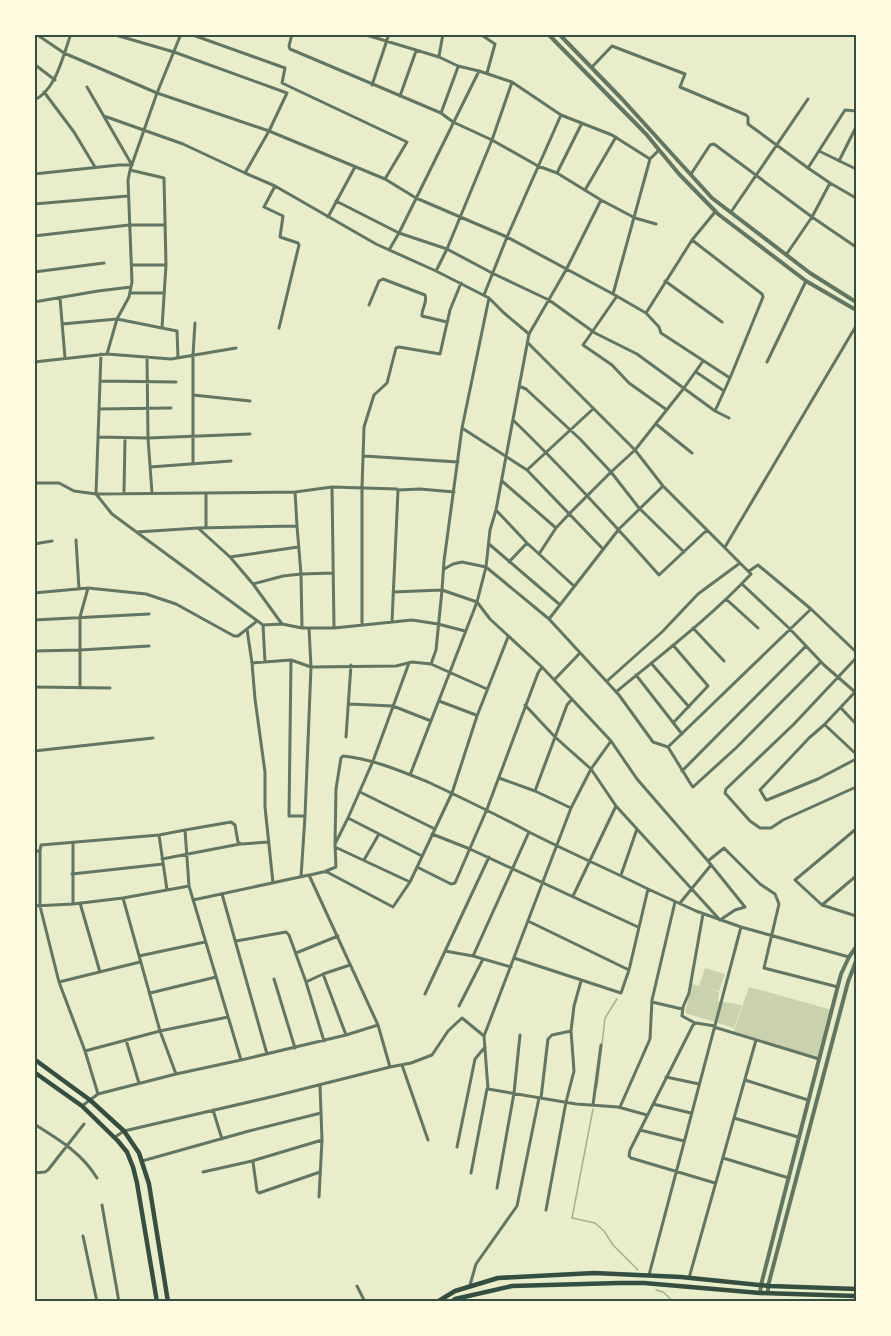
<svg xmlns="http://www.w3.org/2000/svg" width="891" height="1336" viewBox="0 0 891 1336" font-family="Commissioner,sans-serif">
<rect width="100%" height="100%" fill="#e9edc9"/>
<!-- green -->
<path fill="#cad2ad" d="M705,968L725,974L719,991L709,988L719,992L718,1001L742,1005L734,1028L685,1013L692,984L699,986Z
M749,987L832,1010L819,1059L733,1033Z"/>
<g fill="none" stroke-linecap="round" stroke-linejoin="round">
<!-- stream -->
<path stroke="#a3b18a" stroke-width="1.5" d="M597,1087L605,1018L617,999
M593,1109L572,1218L595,1223L604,1231L613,1245L638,1270
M656,1290L663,1292L674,1302"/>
<!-- minor -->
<path stroke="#617663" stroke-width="3" d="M36,34L64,53L157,93L269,131L385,179L416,198L507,237L613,294L646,313L659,327L661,333L730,378
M112,34L174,52L287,93L269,131L245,173L275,186L376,244L436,271L489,298L504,313L529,334
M190,34L285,68L282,83L407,142L385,179
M292,34L289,46L290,49L441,113L453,122L492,140L538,166L557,173L601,200L635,218L656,224
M363,34L439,57L458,66L479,71L512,82L561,115L612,135L650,159L659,150
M480,34L495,44L487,73
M439,56L443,34
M34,64L55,80
M592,67L612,46L685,74L680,87L746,115L748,117V124L808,168L830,183L812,217L786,255
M372,85L389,34
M87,87L132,165
M44,92L74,132L95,167
M400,96L416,51
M34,100C56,91 63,55 71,34
M441,113L458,67
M104,116L183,144L245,173
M819,151L856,169
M839,161L856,127
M808,168L845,110L856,111
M130,170L164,178L166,265H132
M557,173L582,123
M34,174L119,165H132
M691,174L710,145L714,144L812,217L856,247
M830,183L856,198
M275,186L264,207L283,216L280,237L298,243L299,245L279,328
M585,190L616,137
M336,201L399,233L447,249L492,273L549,300L595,333L637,354L715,411L729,418
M34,204L128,196
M731,212L808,99
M328,217L355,167
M34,236L129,225H164
M692,240L762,294L763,297L730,378L715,411
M389,250L399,233L479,71
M436,271L447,249L492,140L512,82
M34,272L104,263
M665,281L722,322
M130,293H164
M613,294L650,159
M484,295L507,237L561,115
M617,296L583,345L612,365L629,383L667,410
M60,298L65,358
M34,302L98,291L131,287
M369,305L379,281L383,279L425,295C428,302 421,309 422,316L447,322
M646,313L692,240L715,212
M62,324L117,319L177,331L178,358
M162,328L166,265
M528,343L635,450L663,486L751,574C711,617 662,654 616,692
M101,354L96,494L295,492L332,487L397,489L398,490L420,489L454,492
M107,354L117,319L129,297L132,282L128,180L130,170L157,93L181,34
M147,357L148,438L152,493
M34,362L107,354L171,359L236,348
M767,362L806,281
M696,372L724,391
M100,381L176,382
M519,386L526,389L580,439L611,472L639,508L684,552
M193,395L250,401
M99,409L171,408
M513,420C564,469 612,522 659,575L707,530
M656,424L692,453
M462,428L527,470L602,548
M98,437L148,438L250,434
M364,456L458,462
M193,464V355L195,323
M150,467L231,461
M527,470L593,409
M502,481L556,528
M34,483H59L74,491L96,494L112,514L263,625
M332,487L334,628
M124,493L125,438
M297,526L301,574L302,628
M206,528V493
M137,532L198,528
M76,540L79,589
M34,544L52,541
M489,544L559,604
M725,547L856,326
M539,554L556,528L569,514L611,472L635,450L684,388L703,361
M230,557L298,547
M509,562L527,543
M444,569L453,564L462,562L486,567L549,619L619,695L653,742L668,747L692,786L693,787L737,747L821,662
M749,571L758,565L811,609L856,652
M253,584L283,576L301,574L333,573
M742,584L790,629L824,665L855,692
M574,586L527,543L496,510L529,334L566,270L601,200
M393,592L442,590L444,561L462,428L489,298
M34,593L88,588L146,594L176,604L234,636H238L257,621
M726,599L758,628
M549,619L619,529L663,486
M34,620L149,614
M392,622L398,490
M282,624L253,584L230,557L198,528L297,526L295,492
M362,624V488L364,427L374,395L387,383L396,348L399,347L440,354L450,310L461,283
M693,628L724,661
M247,629L252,663
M673,645L708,686L673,723
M34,651L80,650L149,646
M856,658L794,724L726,789L725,793L750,821L760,828H771L783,820L856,787
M265,662L263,625L282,624L302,628H334L412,620L438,624L465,631
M651,663L689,707
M636,675L682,734
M555,679L580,653
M607,681L662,632L698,594L740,563
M34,687L110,688
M80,688V617L88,588
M855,692L824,725L809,738L760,790L766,800H767L818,779L856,759
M439,701L476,715
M349,704L393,706L431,721
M525,705L555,737L591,769L616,806L720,920L735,910L745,907L708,861L637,779L611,741L542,667
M841,708L856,724
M825,725L856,754
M346,737L351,665
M611,741L591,769L571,808L484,1036L488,1089L576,1104L618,1107L647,1115
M668,747L811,609
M34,751L153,738
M682,771L806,646
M410,775L477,602L486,567L490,530L496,510
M499,778L535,791L571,808
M535,791L567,705L572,699
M360,792L433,828
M305,816L311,667L309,628
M348,818L422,856
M856,829L795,880L822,905L856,876
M185,830L231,822L235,825L238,842L241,844L269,842
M432,834L470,849L638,927
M159,835L167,890
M335,844L336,789L341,758L343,756C373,759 401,771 428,782C462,798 496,814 529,832
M335,847L410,882
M34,851H40V906L59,982L85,1051L98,1094
M40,851L41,845L159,835L185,830L189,886
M162,859L240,844
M364,860L379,834
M708,861L724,848L760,884L775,894L779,904L764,968L838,987
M417,867L451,884L455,883L487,809L538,673L542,667L490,619L477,602L442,590L436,650L431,664
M326,871L336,867L335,844L348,818L373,761L409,663
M72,874L163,864
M310,875L323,872H327L393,907L410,882L452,793L477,716L508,637
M621,875L637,829
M301,877L305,816H289L291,660L311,667L396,666L412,662L431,664L487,689
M273,883L265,807V772L255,699L252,663L291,660
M648,889L696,911L741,927L849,957
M222,894L267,1054
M573,896L616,806
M123,898L160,1031L176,1074
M80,903L100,972
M680,903L711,865
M73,904V843
M822,905L856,916
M34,906L73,904L123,898L189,886L241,1060L176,1074L98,1094L82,1106
M528,921L629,970
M236,941L286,932L289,935L306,982
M445,951L473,956L511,967
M296,953L338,936
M139,956L205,942
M473,956L529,832C568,852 608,869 648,889L629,970L621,993L514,958
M323,974L346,1035
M274,979L295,1048
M59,982L140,962
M150,993L216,977
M425,994L489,857
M652,1002L682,1009
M459,1006L483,959
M695,1023L682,1016L683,1007L689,993L703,914
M715,1026L696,1023L693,1025L630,1150L629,1156L631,1158L715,1183
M714,1027L819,1059
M126,1040L139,1083
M324,1041L306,982L323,974L350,965
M85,1051L160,1031L228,1017
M241,1060L346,1035L378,1025
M402,1065L428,1140
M390,1067L411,1063L432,1055L448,1031L462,1018L484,1036
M666,1077L699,1084
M745,1080L808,1100
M541,1098L548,1039L552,1035L571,1031
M653,1104L691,1113
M593,1105L601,1045
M620,1107L650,1039L652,1000L675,902
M213,1110L222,1139
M734,1118L798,1137
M34,1124C58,1139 82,1153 97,1178
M640,1130L684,1141
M115,1137L124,1131L275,1096L390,1067L378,1025L309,875L193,900
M457,1147L475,1059L485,1047
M723,1158L789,1178
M142,1161L249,1131L321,1113
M253,1162L257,1191L259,1193L320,1172
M203,1172L252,1161L322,1140
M34,1173L45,1172L48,1170L84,1124
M471,1173L487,1089
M497,1188L514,1093L520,1035
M319,1197L322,1140L320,1085
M102,1205L119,1302
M546,1210L566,1102L574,1071L571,1031L574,1006L581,981
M83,1236L97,1302
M649,1275L741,927
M689,1278L756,1040
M470,1285L476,1264L517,1206L539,1098
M357,1286L365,1302"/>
<!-- tertiary -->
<path stroke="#617663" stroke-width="4" d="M548,34L646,134L679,174L718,214L806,281L856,310
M559,34L622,99L712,198L810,273L856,302
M760,1293L761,1285L841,974L849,957L856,947
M768,1293V1286L848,982L856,961"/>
<!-- secondary -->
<path stroke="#344e41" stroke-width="4.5" d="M437,1302L455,1291L498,1278L594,1273L681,1277L770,1286L856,1289
M451,1302L455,1299L512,1286L619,1283H644L760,1293L856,1296"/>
<!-- primary -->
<path stroke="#344e41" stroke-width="4.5" d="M34,1059L90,1100L124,1131L139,1153L149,1184L168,1302
M34,1072L82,1106L118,1141L127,1152L133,1167L137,1183L157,1302"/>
</g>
<!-- border -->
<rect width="891" height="1336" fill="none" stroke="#fefae0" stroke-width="72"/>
<rect x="36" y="36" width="819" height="1264" fill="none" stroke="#344e41" stroke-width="2"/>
</svg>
